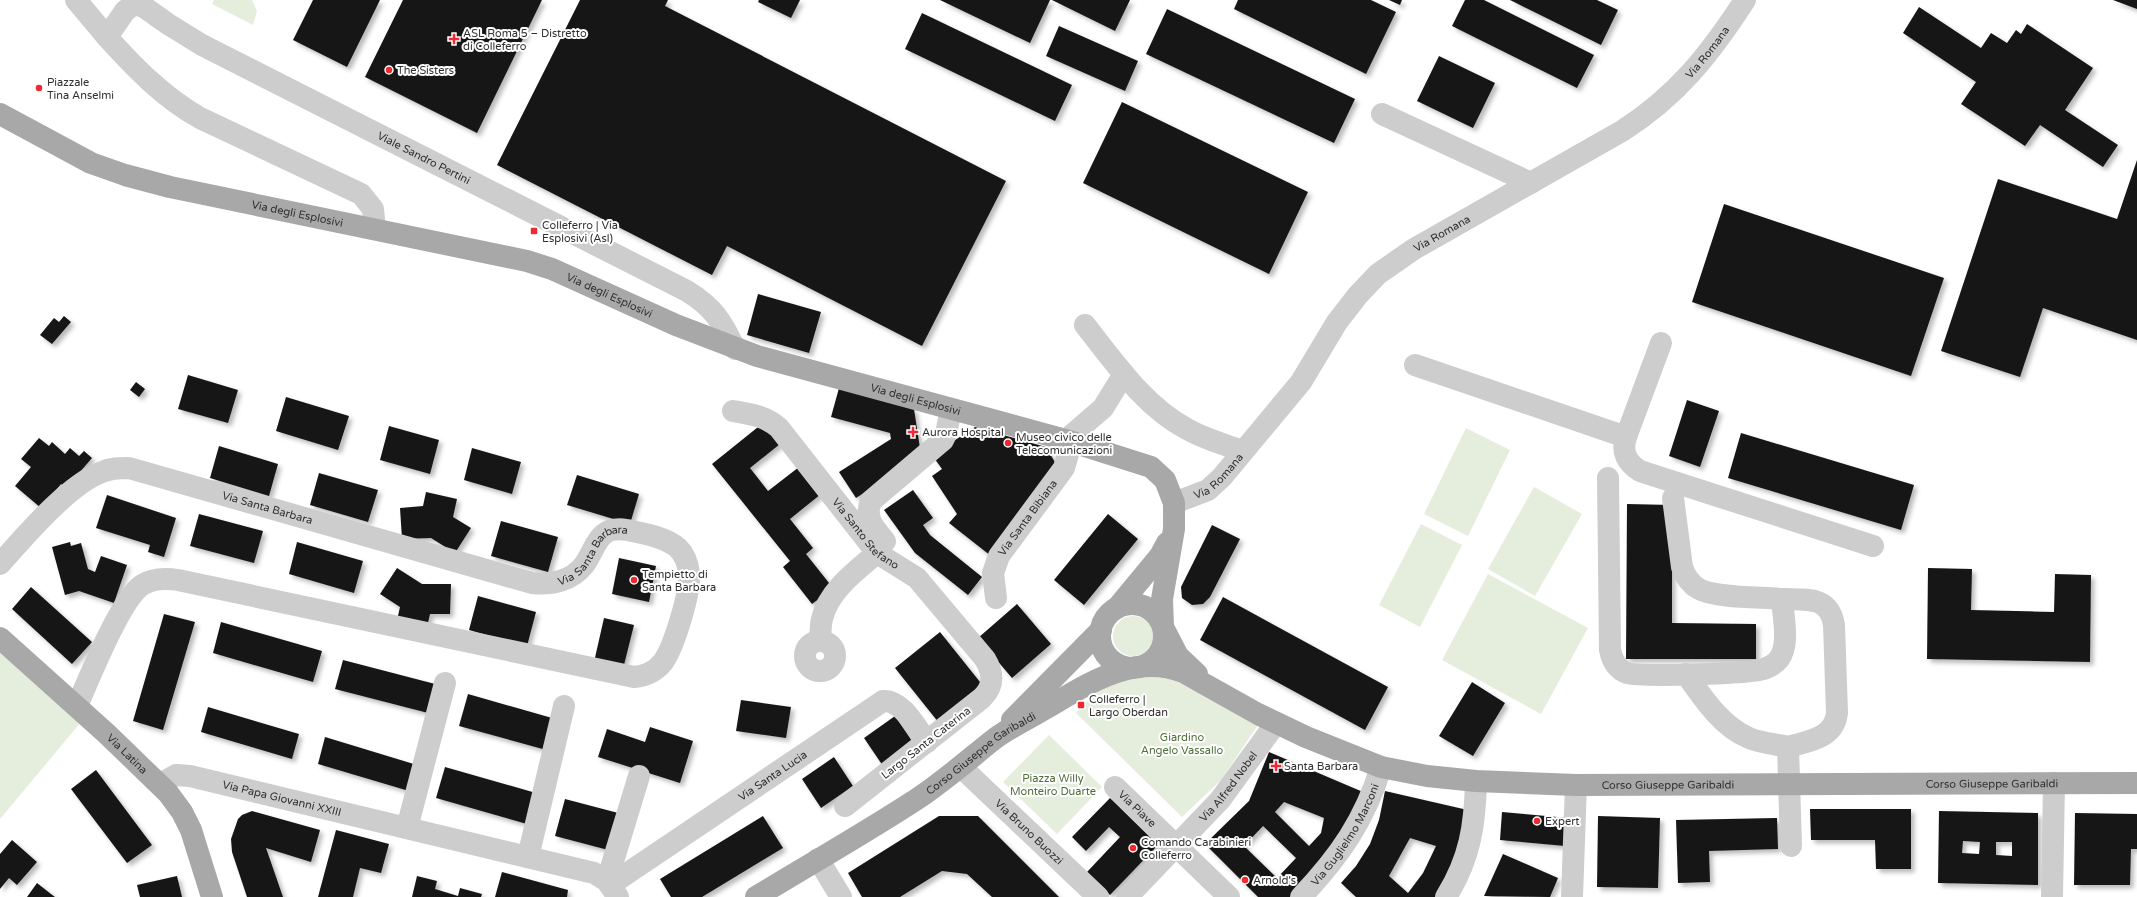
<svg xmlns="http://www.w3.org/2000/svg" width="2137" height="897" viewBox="0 0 2137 897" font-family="'Varela Round',sans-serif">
<defs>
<filter id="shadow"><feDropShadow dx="3.5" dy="3.5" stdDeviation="2" flood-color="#0004"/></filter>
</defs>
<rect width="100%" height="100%" fill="#fff"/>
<!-- green -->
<path fill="#e5eedd" d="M214,0H252L257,11L253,25L212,4Z
M1466,428L1510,450L1468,536L1424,514Z
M1534,487L1582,514L1535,596L1488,569Z
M1421,524L1462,545L1420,627L1379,605Z
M1488,574L1588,628L1541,714L1442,660Z
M1113 636a20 20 0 1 1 40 0a20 20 0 1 1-40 0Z
M0,644L86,716L0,819Z
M1159,675L1174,680L1258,725L1221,780L1182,817L1076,713L1100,688L1130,679Z
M1049,735L1102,787L1057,834L1003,782Z"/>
<!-- building -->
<path fill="#171717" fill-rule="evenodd" filter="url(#shadow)" d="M313,0H380L347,67L293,40Z
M403,0H542L477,133L365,77Z
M580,0H668L665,6L1006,181L922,346L727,246L712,275L497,165Z
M759,0H800L791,18L758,2Z
M940,0H1050L1030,43Z
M1052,0H1130L1115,31Z
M1238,0H1371L1396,12L1366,74L1234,9Z
M1389,0H1402L1400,5Z
M1465,0H1484L1594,55L1577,88L1452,26Z
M1510,0H1597L1618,10L1601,45Z
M2113,0H2137V9Z
M1919,7L1981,48L1991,33L2007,43L2016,30L2021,34L2027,24L2093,68L2065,110L2118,145L2103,167L2040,125L2025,146L1961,104L1976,82L1903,33Z
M1167,9L1355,99L1334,143L1146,54Z
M922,13L1072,85L1055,121L905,49Z
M1059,26L1138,61L1125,91L1046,56Z
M1439,56L1495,83L1473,128L1417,101Z
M1122,102L1308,192L1269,274L1083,183Z
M2137,160V340L2043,308L2020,377L1941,351L1998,179L2117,219Z
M1724,204L1944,278L1911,376L1692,302Z
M758,294L821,312L809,353L747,335Z
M64,316L71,322L52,344L40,335L54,318L59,322Z
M188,375L238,390L228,423L178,409Z
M136,382L145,389L139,397L130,390Z
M839,388L914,409L921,455L856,498L839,472L891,439L890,433L831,417Z
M286,397L349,416L338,450L276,431Z
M1687,400L1719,411L1700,467L1669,456Z
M763,423L780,444L750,468L768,491L799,467L821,494L790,519L813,548L806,554L833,588L812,604L783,567L790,561L712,464Z
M389,426L439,440L430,474L380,460Z
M975,427L1046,447L1059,469L991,556L949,523L957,514L932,476L942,469L932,455Z
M1741,433L1914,485L1901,530L1728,478Z
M39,438L49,446L52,442L65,454L70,448L79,456L84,451L92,458L66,488L61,484L41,508L15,486L31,467L21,459Z
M219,446L278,464L269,496L210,478Z
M472,448L521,462L512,494L464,480Z
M319,473L378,490L368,522L310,505Z
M577,475L639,494L630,524L567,505Z
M913,490L933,518L923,525L930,535L982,577L968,595L915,553L884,510Z
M426,492L457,499L453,517L471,528L455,553L431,538L402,539L400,508L423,506Z
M107,495L176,518L164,557L148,552L150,545L96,528Z
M1627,504L1672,505V623L1756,624V659H1626Z
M199,514L263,531L254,563L190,546Z
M1108,514L1138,539L1084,605L1054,580Z
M501,521L558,537L548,572L491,556Z
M1212,525L1240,539L1210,597L1203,604L1192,605L1182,598L1181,587Z
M70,542L71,546L81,543L88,569L95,572L101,556L127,565L114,603L79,591L65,595L52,547Z
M297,542L363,561L354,593L289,574Z
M619,558L656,566L649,602L612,594Z
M397,568L422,584H451L450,614H430L427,627L397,620L400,607L380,594Z
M1928,568L1972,569L1971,610L2054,612L2055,574L2091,575L2090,662L1927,659Z
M31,587L92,642L72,664L12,609Z
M478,596L536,612L527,646L469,630Z
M1223,597L1388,687L1365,730L1200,640Z
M1017,604L1051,644L1012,678L978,638Z
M164,614L195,622L163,730L133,721Z
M604,618L634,625L623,669L594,662Z
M221,622L322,651L313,682L213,653Z
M940,632L984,687L939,723L895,668Z
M343,660L439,685L432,714L335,689Z
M1472,682L1505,703L1473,756L1439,736Z
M468,694L559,720L550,751L459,726Z
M741,700L791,707L786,738L736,731Z
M208,707L299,734L292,759L201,732Z
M895,716L914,744L883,766L864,738Z
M650,727L693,741L680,783L598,757L607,729L645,742Z
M325,737L417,765L409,791L318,764Z
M1269,752L1363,792L1338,849L1291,897H1258L1205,844L1249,801ZM1284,802L1324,818L1321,833L1309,846L1275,812ZM1263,826L1296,858L1277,878L1244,846Z
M834,757L853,786L821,808L802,779Z
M445,767L536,793L527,824L436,798Z
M96,770L152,845L127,863L71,789Z
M1385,791L1472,811L1441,897H1356L1341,883L1356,866L1370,844L1379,820ZM1410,838L1436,846L1423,873L1408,893L1389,876Z
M1110,798L1158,845L1110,895L1087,872L1120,837L1109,827L1086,851L1072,837Z
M565,799L622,814L612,851L555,836Z
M1810,809H1911V869H1876L1875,840H1811Z
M252,811L320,830L311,862L266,848L283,897H247L232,852L231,839L238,819L242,815Z
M1939,811L2038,813V885L1938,883ZM1963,841L1980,842L1979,854L1962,853ZM1996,842H2012V856L1996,855Z
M1502,812L1568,818L1565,846L1500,840Z
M2075,813L2137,814V849H2131L2130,885H2074Z
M763,816L783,848L702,897H671L660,879Z
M939,816H978L1059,897H992L967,874L942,871L900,897H862L848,873Z
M1598,816L1660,818L1658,888L1597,887Z
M1777,818L1778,849L1709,851L1710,882L1678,883L1676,820Z
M336,830L389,844L384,862L381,873L360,868L353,897H318Z
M12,840L37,862L17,885L9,878L0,889V854Z
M1503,854L1558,878L1550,897L1484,896Z
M502,872L568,890L567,897H495Z
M177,876L182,897H140L137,885Z
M417,876L437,881L435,889L458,896L460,888L482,894L481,897H412Z
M37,883L51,894L55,897H27Z"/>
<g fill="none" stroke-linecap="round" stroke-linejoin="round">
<!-- minor -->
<g stroke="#cdcdcd" stroke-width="22">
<path d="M76,0L107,37"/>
<path d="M1382,114L1531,183"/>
<path id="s1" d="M375,229L373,209L361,194L200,118C163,97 135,68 107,37L125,11L134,4L144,7L168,24L202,45L687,291C713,307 722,321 735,349"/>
<path d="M1085,325C1115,363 1144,406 1187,429C1204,439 1224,444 1242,451"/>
<path d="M1415,365L1626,437C1621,452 1627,463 1640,471L1873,546"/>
<path id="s2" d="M733,411C750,414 766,416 779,428L877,553L917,578L985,659C994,674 994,686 982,698L845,806"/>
<path d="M1626,437L1661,343"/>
<path d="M1608,478L1610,650C1612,660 1617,669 1627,673C1641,677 1750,674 1764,669C1769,667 1776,663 1779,659C1790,644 1783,616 1782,599C1762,597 1715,598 1699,589C1690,584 1685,576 1682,567L1673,498"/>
<path id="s3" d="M1174,503L1208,490L1222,477L1301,382L1337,322L1358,295L1378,274L1414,249L1622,131C1677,96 1710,54 1745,0"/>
<path d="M885,541C874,528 864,518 871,501L943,440L946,434L951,409"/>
<path id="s4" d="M0,564C24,537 69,484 102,472C111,468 119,468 129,468L532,583C551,585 572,581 584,565C597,547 597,525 627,530C642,533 666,537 678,548C684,554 688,564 689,573C691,591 674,647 663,662C656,671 645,676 634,677L178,580C165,578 153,578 142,585C120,600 89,679 77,706"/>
<path id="s5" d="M996,598L993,573L999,556L1064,468L1068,454L1066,440L1103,408L1124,374"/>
<path d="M1782,599C1806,600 1829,595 1834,625L1837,713C1834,739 1808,741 1788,747"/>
<circle cx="820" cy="656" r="15"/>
<path d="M820,641C821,633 820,626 822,619C828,591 857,570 877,553"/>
<path d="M1686,674C1703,698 1721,726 1749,738C1761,743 1775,744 1788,747L1791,846"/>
<path id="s6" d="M961,767L1098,897"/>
<path id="s7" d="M160,784L176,775L190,776L594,873L607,881L618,897"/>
<path id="s8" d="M1115,787L1229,897"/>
<path d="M407,828L445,683"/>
<path d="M528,857L564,706"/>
<path d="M818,859L841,897"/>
<path d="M607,881L639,776"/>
<path id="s9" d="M610,885L883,701C902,699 917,729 927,742"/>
<path id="s10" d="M1127,897L1220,800L1276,723"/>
<path id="s11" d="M1301,897C1339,857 1365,820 1381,767"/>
<path d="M1446,897C1470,859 1475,825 1476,781"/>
<path d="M1572,897L1576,785"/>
<path d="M2052,897L2054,783"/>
</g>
<!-- major -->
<g stroke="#a8a8a8" stroke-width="22">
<path id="s12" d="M0,114L91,163L125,175L170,187L527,261L552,269L676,325L757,356L1066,440L1151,467L1165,480L1174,503V529L1162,599L1163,627L1178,656L1197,674"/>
<circle cx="1132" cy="636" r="32"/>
<path d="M1117,608L1160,556L1167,543"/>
<path id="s13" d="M0,638L107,734L168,793L182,812L191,830L212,897"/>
<path d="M1012,720L1101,630"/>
<path id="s14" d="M756,897C810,864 865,833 917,799C944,781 968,760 993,740C1008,728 1027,720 1043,710C1085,686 1132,652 1183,672L1258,714L1306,737L1381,767L1427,776L1476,781L1576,785L2137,783"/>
</g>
</g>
<!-- markers -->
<g fill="#f02830" stroke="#fff" stroke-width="1.5">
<path d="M452 33h4v4h4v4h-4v4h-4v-4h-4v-4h4z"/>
<circle cx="389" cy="70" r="4"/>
<circle cx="39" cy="88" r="4"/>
<rect x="530" y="227" width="8" height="8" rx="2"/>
<path d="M911 426h4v4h4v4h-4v4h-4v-4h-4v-4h4z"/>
<circle cx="1008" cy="443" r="4"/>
<circle cx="634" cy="580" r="4"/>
<rect x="1077" y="701" width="8" height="8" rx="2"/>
<path d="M1274 760h4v4h4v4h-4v4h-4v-4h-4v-4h4z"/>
<circle cx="1537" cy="821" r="4"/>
<circle cx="1133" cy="848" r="4"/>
<circle cx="1245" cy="880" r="4"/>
</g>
<g text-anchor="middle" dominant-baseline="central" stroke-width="4" stroke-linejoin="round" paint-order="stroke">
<!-- poi labels -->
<g font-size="11" fill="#303030" stroke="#fff" text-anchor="start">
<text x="463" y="33">ASL Roma 5 – Distretto<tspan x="463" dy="13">di Colleferro</tspan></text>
<text x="397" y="70">The Sisters</text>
<text x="47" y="82">Piazzale<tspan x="47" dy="13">Tina Anselmi</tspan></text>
<text x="542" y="225">Colleferro | Via<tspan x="542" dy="13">Esplosivi (Asl)</tspan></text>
<text x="922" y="432">Aurora Hospital</text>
<text x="1016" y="437">Museo civico delle<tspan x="1016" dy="13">Telecomunicazioni</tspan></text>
<text x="642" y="574">Tempietto di<tspan x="642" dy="13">Santa Barbara</tspan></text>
<text x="1089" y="699">Colleferro |<tspan x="1089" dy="13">Largo Oberdan</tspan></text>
<text x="1284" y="766">Santa Barbara</text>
<text x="1545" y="821">Expert</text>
<text x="1141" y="842">Comando Carabinieri<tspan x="1141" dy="13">Colleferro</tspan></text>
<text x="1253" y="880">Arnold's</text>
</g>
<!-- street labels -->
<g font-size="11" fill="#303030" stroke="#fff">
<text stroke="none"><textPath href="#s3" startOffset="712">Via Romana</textPath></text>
<text stroke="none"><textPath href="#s1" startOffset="713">Viale Sandro Pertini</textPath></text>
<text stroke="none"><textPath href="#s12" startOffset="316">Via degli Esplosivi</textPath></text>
<text stroke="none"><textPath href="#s3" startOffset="388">Via Romana</textPath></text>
<text stroke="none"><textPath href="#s12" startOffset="640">Via degli Esplosivi</textPath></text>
<text stroke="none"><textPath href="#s12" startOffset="964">Via degli Esplosivi</textPath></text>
<text stroke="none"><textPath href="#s3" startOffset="53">Via Romana</textPath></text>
<text stroke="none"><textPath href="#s4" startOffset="310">Via Santa Barbara</textPath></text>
<text stroke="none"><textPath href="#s5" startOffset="91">Via Santa Bibiana</textPath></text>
<text stroke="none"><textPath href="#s2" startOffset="187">Via Santo Stefano</textPath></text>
<text stroke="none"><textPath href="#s4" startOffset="658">Via Santa Barbara</textPath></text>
<text transform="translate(926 743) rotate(-38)">Largo Santa Caterina</text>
<text stroke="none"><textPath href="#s13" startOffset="172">Via Latina</textPath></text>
<text stroke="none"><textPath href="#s14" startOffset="267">Corso Giuseppe Garibaldi</textPath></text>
<text stroke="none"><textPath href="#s9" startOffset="196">Via Santa Lucia</textPath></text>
<text stroke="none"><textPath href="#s14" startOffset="1326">Corso Giuseppe Garibaldi</textPath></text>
<text stroke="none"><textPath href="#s14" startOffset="1002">Corso Giuseppe Garibaldi</textPath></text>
<text stroke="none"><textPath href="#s10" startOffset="150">Via Alfred Nobel</textPath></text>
<text stroke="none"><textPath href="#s7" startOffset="127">Via Papa Giovanni XXIII</textPath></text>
<text stroke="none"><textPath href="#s8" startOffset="31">Via Piave</textPath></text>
<text stroke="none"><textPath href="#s6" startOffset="94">Via Bruno Buozzi</textPath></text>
<text stroke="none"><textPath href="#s11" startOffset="77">Via Guglielmo Marconi</textPath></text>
</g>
<!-- park labels -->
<g font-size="11" fill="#516f3a" stroke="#fff">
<text x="1182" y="737">Giardino<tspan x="1182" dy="13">Angelo Vassallo</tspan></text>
<text x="1053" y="778">Piazza Willy<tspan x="1053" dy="13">Monteiro Duarte</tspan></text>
</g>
</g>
</svg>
